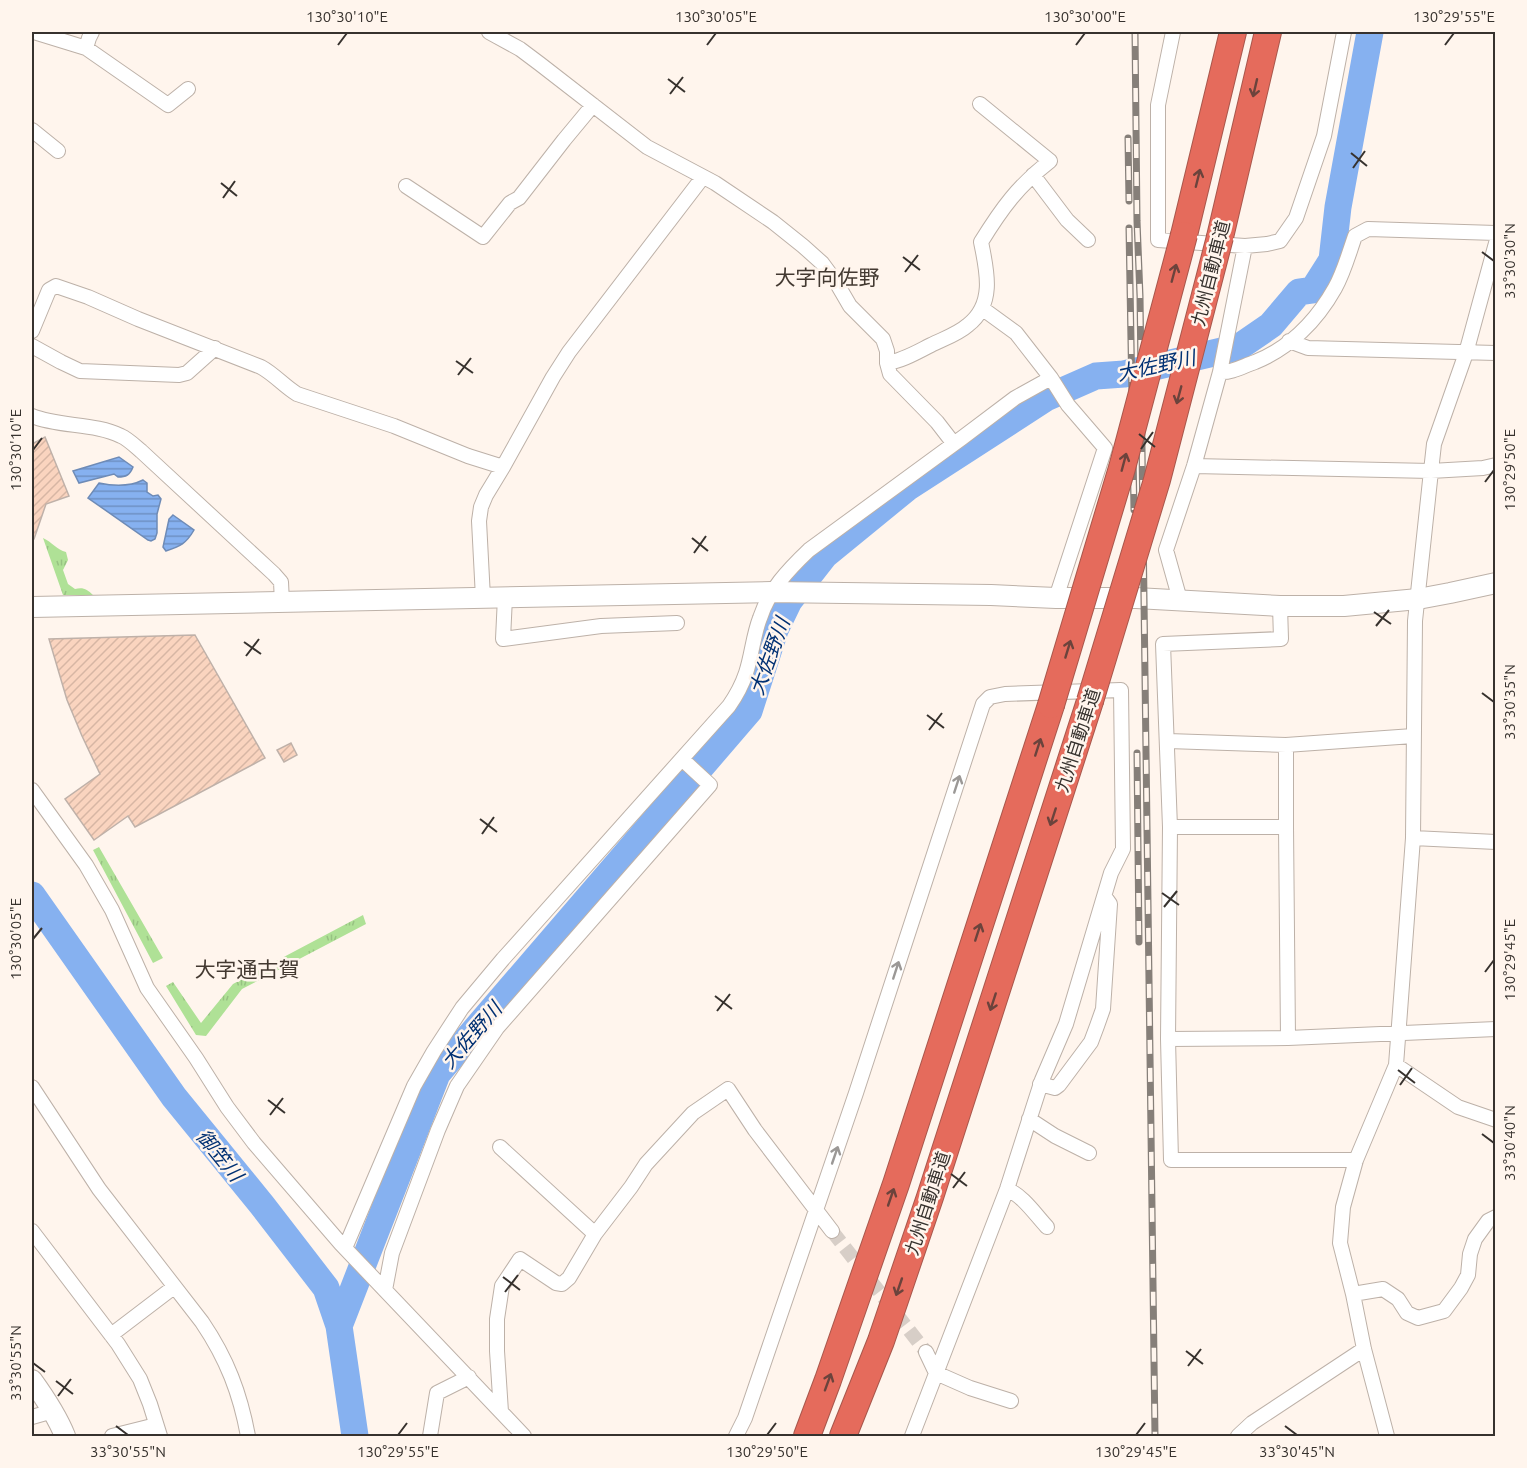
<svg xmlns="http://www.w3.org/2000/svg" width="1527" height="1468" viewBox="0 0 1527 1468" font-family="Ubuntu,'Noto Sans JP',sans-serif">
<defs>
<pattern id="grass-tufts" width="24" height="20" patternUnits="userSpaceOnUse" patternTransform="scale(1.5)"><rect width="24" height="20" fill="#afe196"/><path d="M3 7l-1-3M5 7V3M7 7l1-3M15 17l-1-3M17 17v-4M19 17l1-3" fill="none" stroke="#97c282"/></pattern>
<pattern id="water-rules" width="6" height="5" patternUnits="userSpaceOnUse" patternTransform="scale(1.5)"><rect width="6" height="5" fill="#86b1f0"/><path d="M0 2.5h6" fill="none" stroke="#6e91c3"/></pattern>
<pattern id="building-hatch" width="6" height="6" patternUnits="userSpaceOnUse" patternTransform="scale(1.5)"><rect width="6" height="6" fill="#fad4bf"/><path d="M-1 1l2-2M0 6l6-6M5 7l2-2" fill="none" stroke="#d7b6a4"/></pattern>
</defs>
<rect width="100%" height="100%" fill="#fff5ed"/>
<!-- grass -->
<path fill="url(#grass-tufts)" d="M43,538C52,542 57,550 66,552L68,560L63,570L68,584L75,589C83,587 87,589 93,595H63Z
M99,847L163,958L153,963L93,850Z
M363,915L366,924L242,989L206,1036L196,1035L166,986L173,982L201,1023L233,984Z"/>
<!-- water -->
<path fill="url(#water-rules)" stroke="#6e8bb6" stroke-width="1.5" d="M119,457L133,467C130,475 126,477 118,477L114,474L79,483L73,471Z
M143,480L147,483V492L153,496L158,495L161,499L157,514V533L155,539L151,541L148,540L88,498L99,483C113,486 129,487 143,480Z
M173,515L194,530C186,544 180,546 166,551L163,547L169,519Z"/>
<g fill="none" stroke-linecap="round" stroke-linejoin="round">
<!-- river -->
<path stroke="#86b1f0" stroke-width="27" d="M32,895L174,1097L262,1205L326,1288L339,1326L355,1436
M339,1326L437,1074L749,711L775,630L789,601L825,555L907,488L1046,398L1096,376L1124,374L1239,347L1271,325L1299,292L1313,290L1332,260L1338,207L1370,32"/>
</g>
<!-- building -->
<path fill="url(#building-hatch)" stroke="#bfb1a9" stroke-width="1.5" d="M45,437L69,496L46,504L34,539H32V444Z
M195,635L265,758L135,827L128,816L94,840L65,799L100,774L82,736L67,700L49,639Z
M291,743L297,755L284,762L277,750Z"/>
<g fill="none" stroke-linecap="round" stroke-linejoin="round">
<!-- street-tunnel -->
<path stroke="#d7cec7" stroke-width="14" stroke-dasharray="14 7" stroke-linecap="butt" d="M832,1231L926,1352"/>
<!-- street casing -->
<g stroke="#bdb1a8" stroke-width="16">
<path id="street" d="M34,32L86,48L168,105L188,89
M489,32L520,49L540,64L647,147L715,183L773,222L803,246L822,263L836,282L850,306L883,339L887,351V363L890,374L937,422L954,444
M1173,32L1158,105V240L1245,246L1267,244L1280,241L1296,218L1324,136L1344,32
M86,48L89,38L92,32
M32,130L58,151
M1033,175L1067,220L1088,240
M406,186L483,237L510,203L519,198L564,140L593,105
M983,309L1016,333L1051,378L1068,405L1105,448L1056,598
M32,331L49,290L56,286L88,297L138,319L261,367C274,374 284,386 297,394L394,426L468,456L503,467
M1289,341L1308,348L1496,353
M32,346L61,362L80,371L179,375L187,373L215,348
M887,363C902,361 917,352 931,345C943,339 958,334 968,325C995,304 987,271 981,242C1002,208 1018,186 1050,161L980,104
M1220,372C1232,373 1243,366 1255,362C1290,348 1317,320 1335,288C1344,272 1349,253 1355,236L1368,229L1496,233
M32,416C59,427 95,423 121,436C128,439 135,446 141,451L274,574L281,582L282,603
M1194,466L1431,471L1483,468L1496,465
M505,597L503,639L601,626L677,623
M483,598L479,521L481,507L486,495L503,467L553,377L569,352L703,177
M1180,600L1166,550L1194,466L1220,372L1245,246
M1280,606L1281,639L1163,644L1170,827L1168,1039L1171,1160H1356
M1168,741L1286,745L1413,736
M1286,745V827L1288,1038
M32,790L86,865L112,910L147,988L196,1058L227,1107L254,1143L341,1244L524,1436
M1170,827H1286
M1413,838L1496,842
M1168,1039L1288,1038L1496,1029
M1396,1065L1458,1107L1496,1120
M1040,1084L1055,1088L1059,1085L1091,1042L1097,1026L1103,1009L1110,904L1105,897
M32,1087L99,1189L202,1322C227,1359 240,1393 248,1436
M1029,1119L1055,1136L1089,1153
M500,1147L595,1234
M1007,1189C1023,1196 1035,1214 1047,1227
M32,1231L118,1344L140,1379L150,1404L160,1436
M345,1248L414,1086L434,1051L462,1008L503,959L729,706C736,696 742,685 746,673C752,655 753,636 760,618C769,590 788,570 809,550L962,438L1015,398L1051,378
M385,1290L392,1253L438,1130L457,1086L497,1028L710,785L682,759
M1353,1294L1383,1289L1398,1299L1407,1313L1418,1318L1444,1311L1461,1288L1468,1275L1470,1254L1475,1239L1488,1221L1496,1217
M111,1335L174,1287
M926,1352L936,1373L970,1388L1011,1401
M501,1412L497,1351V1319L502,1286L520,1259L556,1283L562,1284L569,1278L595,1234L631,1187L646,1164L693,1113L728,1089L755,1130L832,1231
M32,1417L53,1411
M112,1436L156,1425
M430,1436L437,1393L469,1377
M736,1436L745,1418L856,1093L983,704L990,697L1005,694L1121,690L1123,849L1111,873L1066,1024L1042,1080L1007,1189L912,1436
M1238,1436L1252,1423L1364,1349
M1387,1436L1364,1349L1353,1294L1340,1243L1343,1207L1356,1160L1396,1065L1413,838L1415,621L1431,471L1434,444L1466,353L1496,243"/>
</g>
<!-- secondary casing -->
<g stroke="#bdb1a8" stroke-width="22">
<path id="secondary" d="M32,607L771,592L991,595L1056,598H1136L1280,606H1344L1418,599L1450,593L1496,583
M32,1380C45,1398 57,1416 65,1436"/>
</g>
<!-- highway casing -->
<g stroke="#a8574c" stroke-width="28">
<path id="highway" d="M1184,235L1233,32
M1220,237L1268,32
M807,1436L828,1380L896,1184L1051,705
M843,1436L881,1341L930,1197L1090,701"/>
</g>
<!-- street -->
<use href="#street" stroke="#fff" stroke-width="14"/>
<!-- secondary -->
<use href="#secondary" stroke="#fff" stroke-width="20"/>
<!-- highway -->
<use href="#highway" stroke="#e56b5c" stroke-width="26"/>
<!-- rail casing -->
<g stroke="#867f79" stroke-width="7">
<path id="rail" d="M1135,32L1137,221L1140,296L1155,1436
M1128,138L1129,201
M1129,228L1134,510
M1137,753L1139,942"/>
</g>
<!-- rail -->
<use href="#rail" stroke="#fff5ed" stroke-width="4.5" stroke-dasharray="14" stroke-linecap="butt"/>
<!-- highway-bridge casing -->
<g stroke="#a8574c" stroke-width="28" stroke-linecap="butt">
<path id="highway-bridge" d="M1090,701L1157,480L1220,237
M1051,705L1122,468L1184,235"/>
</g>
<!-- highway-bridge -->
<use href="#highway-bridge" stroke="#e56b5c" stroke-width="26"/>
</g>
<!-- one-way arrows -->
<defs><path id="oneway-shaft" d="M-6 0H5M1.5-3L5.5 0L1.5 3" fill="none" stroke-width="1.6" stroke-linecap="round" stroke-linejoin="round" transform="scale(1.5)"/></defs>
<g stroke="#6b433c">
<use href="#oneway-shaft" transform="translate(1255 88) rotate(103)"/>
<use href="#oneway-shaft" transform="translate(1198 178) rotate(-76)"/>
<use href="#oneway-shaft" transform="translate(1174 273) rotate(-75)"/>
<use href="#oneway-shaft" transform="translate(1179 395) rotate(105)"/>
<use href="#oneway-shaft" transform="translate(1124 462) rotate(-75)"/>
<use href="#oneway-shaft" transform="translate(1068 649) rotate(-73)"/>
<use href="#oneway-shaft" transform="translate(1038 747) rotate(-72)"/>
<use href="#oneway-shaft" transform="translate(1053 817) rotate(108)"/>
<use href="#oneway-shaft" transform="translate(978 932) rotate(-72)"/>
<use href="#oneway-shaft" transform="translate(993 1002) rotate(108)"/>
<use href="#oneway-shaft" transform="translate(891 1197) rotate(-71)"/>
<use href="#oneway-shaft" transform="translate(899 1287) rotate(109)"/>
<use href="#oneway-shaft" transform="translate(828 1382) rotate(-70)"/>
</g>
<g stroke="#9b9896">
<use href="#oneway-shaft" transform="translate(957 784) rotate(-72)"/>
<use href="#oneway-shaft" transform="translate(896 970) rotate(-72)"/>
<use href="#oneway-shaft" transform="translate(835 1155) rotate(-71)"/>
</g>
<!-- ticks -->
<path fill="none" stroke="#37322e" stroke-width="2" d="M338,45L347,33M707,45L716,33M1076,45L1085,33M1445,45L1454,33M668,79L685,92M670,94L683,77M1351,153L1367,166M1353,168L1365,151M221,183L237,196M223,198L235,181M1482,252L1494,261M903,257L920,270M905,272L918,255M456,361L473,373M458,375L471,358M1139,434L1155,447M1141,449L1153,432M33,450L42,438M1485,482L1494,470M692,538L708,551M694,553L706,536M1374,612L1391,624M1376,626L1389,610M244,642L261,654M246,656L259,639M1482,693L1494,702M927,715L944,728M929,730L942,713M480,819L497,832M482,834L494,817M1162,893L1179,905M1164,907L1177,891M33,939L42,928M1485,972L1494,960M715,996L732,1009M717,1011L730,994M1398,1070L1415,1083M1400,1085L1412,1068M268,1100L285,1113M270,1115L283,1098M1482,1134L1494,1143M951,1174L967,1186M953,1188L965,1172M503,1277L520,1290M505,1292L518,1275M1186,1351L1203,1364M33,1363L45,1372M1188,1366L1201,1349M56,1381L73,1394M58,1396L71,1379M116,1426L128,1435M1285,1426L1297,1435M398,1435L407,1423M767,1435L776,1423M1136,1435L1145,1423"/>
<g text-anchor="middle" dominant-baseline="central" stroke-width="5" stroke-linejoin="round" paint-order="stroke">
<!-- street labels -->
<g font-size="18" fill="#37322e" stroke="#fff5ed">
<text transform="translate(1210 273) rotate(-76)">九州自動車道</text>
<text transform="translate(1077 740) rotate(-72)">九州自動車道</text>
<text transform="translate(927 1203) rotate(-72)">九州自動車道</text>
</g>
<!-- water labels -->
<g font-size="20" font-style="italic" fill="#003073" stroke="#fff5ed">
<text transform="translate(1156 365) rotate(-12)">大佐野川</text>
<text transform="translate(769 656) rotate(-70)">大佐野川</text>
<text transform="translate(471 1035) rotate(-49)">大佐野川</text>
<text transform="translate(220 1155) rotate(51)">御笠川</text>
</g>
<!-- quarter labels -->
<g font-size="21" fill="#433931" stroke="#fff5ed">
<text x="827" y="277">大字向佐野</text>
<text x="247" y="969">大字通古賀</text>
</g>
</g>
<!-- border -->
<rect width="1527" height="1468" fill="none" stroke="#fff5ed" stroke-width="66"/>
<rect x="33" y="33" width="1461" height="1402" fill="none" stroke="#37322e" stroke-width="2"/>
<g font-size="15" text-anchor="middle" fill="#37322e">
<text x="347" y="22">130°30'10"E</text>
<text x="716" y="22">130°30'05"E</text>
<text x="1085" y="22">130°30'00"E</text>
<text x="1454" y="22">130°29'55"E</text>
<text transform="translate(1510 261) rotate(-90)" y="5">33°30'30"N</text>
<text transform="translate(16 450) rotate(-90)" y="5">130°30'10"E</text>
<text transform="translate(1510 470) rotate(-90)" y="5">130°29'50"E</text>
<text transform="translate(1510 702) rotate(-90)" y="5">33°30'35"N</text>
<text transform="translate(16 939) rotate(-90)" y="5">130°30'05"E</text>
<text transform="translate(1510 960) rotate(-90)" y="5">130°29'45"E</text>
<text transform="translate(1510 1143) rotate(-90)" y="5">33°30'40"N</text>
<text transform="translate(16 1363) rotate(-90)" y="5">33°30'55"N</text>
<text x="128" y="1457">33°30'55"N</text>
<text x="398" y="1457">130°29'55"E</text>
<text x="767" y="1457">130°29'50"E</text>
<text x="1136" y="1457">130°29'45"E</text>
<text x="1297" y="1457">33°30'45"N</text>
</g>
</svg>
